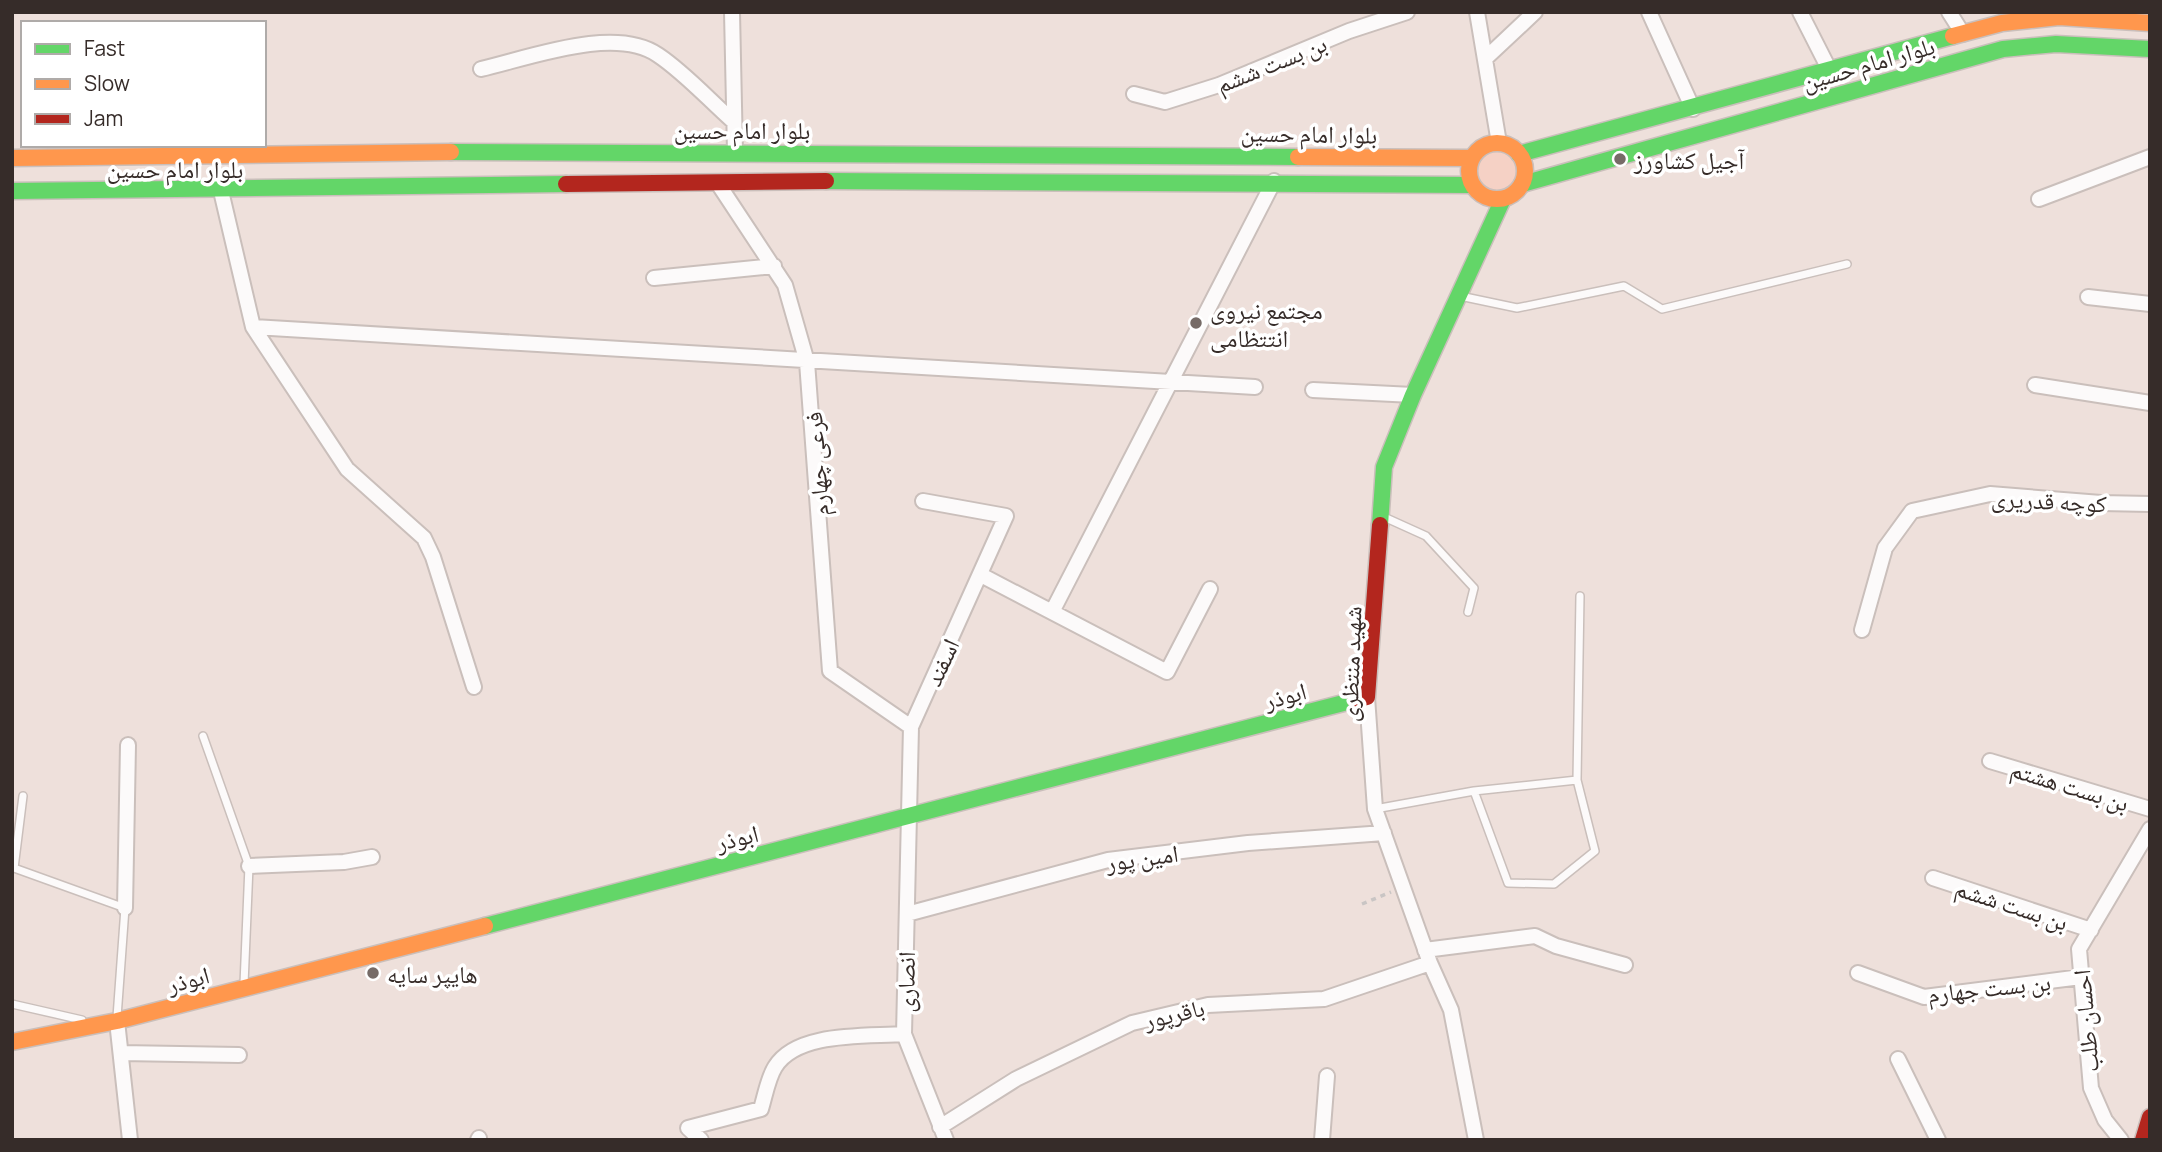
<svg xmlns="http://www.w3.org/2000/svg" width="2162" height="1152" viewBox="0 0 2162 1152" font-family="Manrope,'Noto Naskh Arabic',sans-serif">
<rect width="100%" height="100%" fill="#eee0db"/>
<!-- green -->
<path fill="#f5d1c5" d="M1472 171a24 24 0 1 1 48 0a24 24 0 1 1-48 0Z"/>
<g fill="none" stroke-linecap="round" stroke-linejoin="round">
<!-- lane casing -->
<g stroke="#cabfbb" stroke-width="10">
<path id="lane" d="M1460,296L1517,308L1624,286L1662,309L1847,264
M1384,517L1426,536L1474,588L1468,612
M203,736L249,866L244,984
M1577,780L1580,596
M23,796L14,868L125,908L117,1017
M1375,809L1474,791L1508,883L1554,884L1595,851L1577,780L1474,791
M12,1004L82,1020"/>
</g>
<!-- street casing -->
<g stroke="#cabfbb" stroke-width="18">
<path id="street" d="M732,12L735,152
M1477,12L1499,143
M1649,12L1693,109
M1800,12L1830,71
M1949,12L1963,34
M1487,57L1535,12
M481,69C529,58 615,25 658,55C685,73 709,100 734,122
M1134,94L1165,102L1219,85L1349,31L1407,12
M717,182L785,285L807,362L830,671L911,727
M221,191L253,327L347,469L424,538L433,557L474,687
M2039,199L2150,157
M654,278L774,266
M2088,297L2150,304
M253,327L1255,387
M2035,385L2150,403
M1313,390L1413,395
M923,501L1006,516L911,727L904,1034L946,1140
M981,575L1167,672L1210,589
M1052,612L1274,181
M1862,630L1885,548L1912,511L1990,494L2101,503L2150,504
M1367,697L1375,809L1430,963L1451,1010L1476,1140
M1990,761L2150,809
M249,866L344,862L372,857
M1933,878L2091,930
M125,908L128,745
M907,914L1108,860L1248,843L1384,833
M1425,950L1535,936L1556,946L1625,965
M1858,973L1924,997L2081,977
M117,1021L130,1140
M121,1053L239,1055
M1898,1059L1938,1140
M940,1127L1016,1079L1132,1023L1208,1005L1324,999L1430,963
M478,1140L479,1138
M701,1140L688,1128L761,1109C765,1096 768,1078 775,1067C797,1031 867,1037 904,1034
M1322,1140L1327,1076
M2121,1140L2105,1120L2091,1088L2079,949L2150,829"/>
</g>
<!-- fast casing -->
<g stroke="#cabfbb" stroke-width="19">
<path id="fast" d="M451,152L1298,157
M1519,154L1953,36
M826,181L1472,185
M1522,184L2003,49L2056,44L2150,49
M12,191L566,184
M1380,525L1384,467L1413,395L1503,199
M485,926L1355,700"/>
</g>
<!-- slow casing -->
<g stroke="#cabfbb" stroke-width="19">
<path id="slow" d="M1953,36L2002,23L2059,17L2150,23
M1469 171a28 28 0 1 1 56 0a28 28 0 1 1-56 0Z
M1298,157L1472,158
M12,158L451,152
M12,1042L117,1021L485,926"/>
</g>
<!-- jam casing -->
<g stroke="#cabfbb" stroke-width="19">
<path id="jam" d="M566,184L826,181
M1355,700L1367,697L1380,525
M2143,1140L2150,1117"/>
</g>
<!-- path -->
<path stroke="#c9c5c4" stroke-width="3.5" stroke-dasharray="5 5" stroke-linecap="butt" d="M1362,904L1391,892"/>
<!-- lane -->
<use href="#lane" stroke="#fcfafa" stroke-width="7"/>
<!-- street -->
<use href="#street" stroke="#fcfafa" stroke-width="14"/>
<!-- fast -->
<use href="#fast" stroke="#63d668" stroke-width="16"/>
<!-- slow -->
<use href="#slow" stroke="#ff974d" stroke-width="16"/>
<!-- jam -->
<use href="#jam" stroke="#b3261e" stroke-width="16"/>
</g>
<!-- markers -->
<g fill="#766b67" stroke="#fff" stroke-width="2.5">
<circle cx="1620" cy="159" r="7"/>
<circle cx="1196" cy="323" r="7"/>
<circle cx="373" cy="973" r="7"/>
</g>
<g text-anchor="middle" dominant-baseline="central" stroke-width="7" stroke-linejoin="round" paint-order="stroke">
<!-- street labels -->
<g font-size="24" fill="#362c29" stroke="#fff">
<text transform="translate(1271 63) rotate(-22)">بن بست ششم</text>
<text transform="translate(1868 63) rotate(-16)">بلوار امام حسین</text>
<text x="742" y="129">بلوار امام حسین</text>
<text transform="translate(1309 133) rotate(1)">بلوار امام حسین</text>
<text x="175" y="168">بلوار امام حسین</text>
<text transform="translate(816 464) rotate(-94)">فرعی چهارم</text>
<text transform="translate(2049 500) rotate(3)">کوچه قدریری</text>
<text transform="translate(941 662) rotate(-65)">اسفند</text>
<text transform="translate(1350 664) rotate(-88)">شهید منتظری</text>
<text transform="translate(1285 695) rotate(-15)">ابوذر</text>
<text transform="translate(2070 785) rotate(17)">بن بست هشتم</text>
<text transform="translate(737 837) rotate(-14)">ابوذر</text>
<text transform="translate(1142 857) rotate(-8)">امین پور</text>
<text transform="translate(2012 904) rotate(18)">بن بست ششم</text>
<text transform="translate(188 979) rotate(-15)">ابوذر</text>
<text transform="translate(905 982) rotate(-89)">انصاری</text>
<text transform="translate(1989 987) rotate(-6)">بن بست جهارم</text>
<text transform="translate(1174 1013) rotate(-13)">باقرپور</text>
<text transform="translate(2085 1021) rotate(-95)">احسان طلب</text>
</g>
<!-- poi labels -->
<g font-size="24" fill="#362c29" stroke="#fff" text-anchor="start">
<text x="1634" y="159">آجیل کشاورز</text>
<text x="1210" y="309">مجتمع نیروی<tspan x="1210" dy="28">انتتظامی</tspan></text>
<text x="387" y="973">هایپر‌ سایه</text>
</g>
</g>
<!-- border -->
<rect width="2162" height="1152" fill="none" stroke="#362c29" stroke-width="28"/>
<!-- legend -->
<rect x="21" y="21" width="245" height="126" fill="#ffffff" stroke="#afaba9" stroke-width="2"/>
<rect x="35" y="44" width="35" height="10" fill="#63d668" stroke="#afaba9" stroke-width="2"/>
<text x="84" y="56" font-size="21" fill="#362c29">Fast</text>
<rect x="35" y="79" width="35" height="10" fill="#ff974d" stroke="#afaba9" stroke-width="2"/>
<text x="84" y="91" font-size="21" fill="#362c29">Slow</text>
<rect x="35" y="114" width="35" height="10" fill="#b3261e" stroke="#afaba9" stroke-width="2"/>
<text x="84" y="126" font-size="21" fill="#362c29">Jam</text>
</svg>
